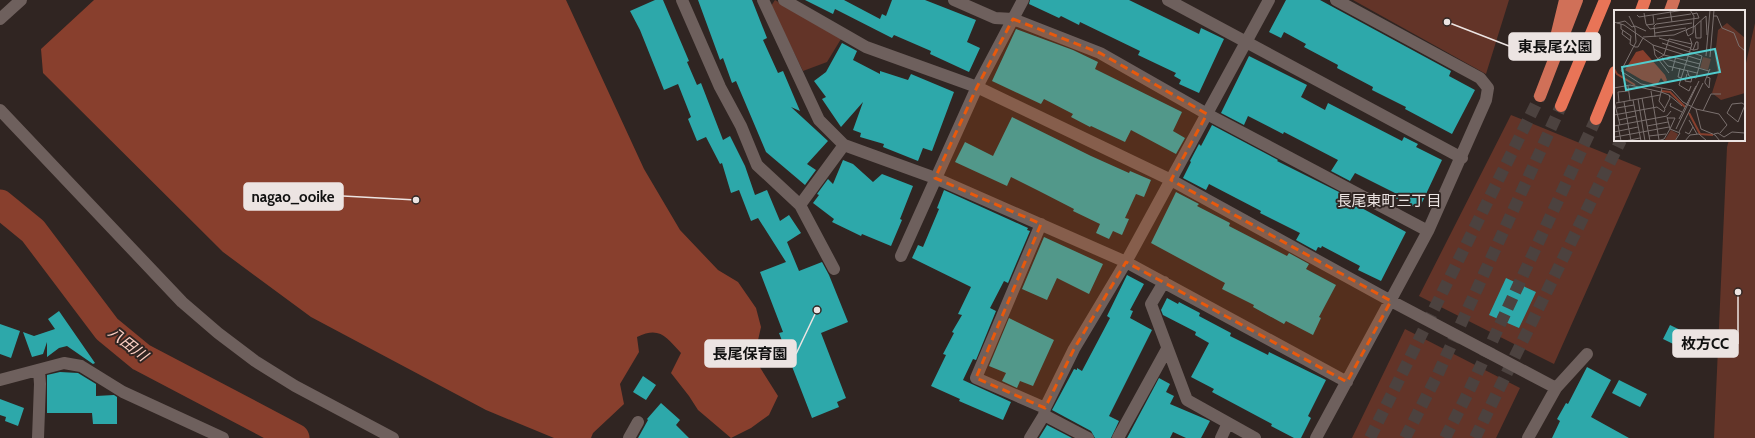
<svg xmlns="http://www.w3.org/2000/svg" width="1755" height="438" viewBox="0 0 1755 438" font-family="Cabin,'Noto Sans JP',sans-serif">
<rect width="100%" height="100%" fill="#302522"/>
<!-- green -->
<path fill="#633428" d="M775,0L841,39L827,62L803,71L771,6Z
M1353,0H1509L1486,74Z
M1755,23V438H1714L1727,147L1729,140H1744V72Z
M1511,115L1641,168L1554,364L1419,296Z
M1405,329L1520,388L1496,438H1352Z"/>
<!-- water -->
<path fill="#883f2d" d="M94,0H566L644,169L680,230L718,270L738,282L756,308L761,327L754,358L778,396L769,415L751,428L731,438L698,410L689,396L671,373L681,353C666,337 660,326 637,337L639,352L620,384L624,404L593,433L591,438H554L486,410L311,317L223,252L43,73L41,49Z"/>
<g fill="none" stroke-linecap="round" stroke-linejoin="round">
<!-- river -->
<path stroke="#883f2d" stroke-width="29" d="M0,204L33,231L107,329L141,357L295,438"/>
</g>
<!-- building -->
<path fill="#2da8aa" d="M655,0H663L689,61L687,62L697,85L701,83L723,140L730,136L745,166L755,195L767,190L780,221L789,215L801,233L787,242L799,271L822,262L829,275L848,322L821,333L846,398L837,402L839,407L812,418L779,333L783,332L760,272L786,262L758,218L751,221L739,190L731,193L722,163L720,164L706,137L697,141L688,119L691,117L678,84L664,90L640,30L630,11Z
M698,0H752L767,38L763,40L778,73L783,71L800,111L791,107L828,141L807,164L816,170L805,185L766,152L736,81L732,83L723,58L720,60Z
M805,0H844L880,19L882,14L886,16L892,0H925L976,20L967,42L980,48L969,72L930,54L931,51L894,35L892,38L835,9L833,14Z
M1030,0H1129L1199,34L1201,28L1224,39L1199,93L1179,84L1181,80L1174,76L1176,73L1138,55L1140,51L1080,22L1079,25L1061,16L1059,18L1029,4Z
M1286,0H1320L1451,71L1449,76L1475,90L1452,134L1405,109L1406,107L1372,90L1373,87L1337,68L1338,65L1304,47L1306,44L1284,32L1281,38L1269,32Z
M1016,29L1073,50L1098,62L1095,69L1182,112L1173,131L1185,138L1176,154L1131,130L1125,142L1091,126L1090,127L1071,117L1073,114L1044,99L1041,104L992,81Z
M842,43L857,51L853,60L880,74V71L908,80L911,74L954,92L932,151L923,148L918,161L883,147L884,144L860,137L861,133L853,130L863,102L841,127L822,99L826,97L814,81L826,72Z
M1249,56L1307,85L1301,97L1325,110L1328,103L1402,141L1404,137L1418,144L1416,147L1442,160L1419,209L1395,198L1397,194L1355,173L1350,181L1331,171L1338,160L1284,132L1283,134L1248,116L1244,125L1221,113Z
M1012,117L1091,156L1129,173L1130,171L1151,180L1144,197L1136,194L1125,218L1129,219L1122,235L1113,231L1109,239L1096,233L1100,224L1073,211L1074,209L1039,191L1011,177L1007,186L955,162L965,142L993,156Z
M1212,125L1278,160L1277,161L1347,196L1345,199L1406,232L1381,281L1358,270L1360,266L1322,246L1321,248L1318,247L1316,251L1296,240L1300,233L1260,213L1261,211L1209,184L1206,190L1183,178L1191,162L1190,161L1199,144L1201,146Z
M843,160L853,164L873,182L882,174L913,186L900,219L902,220L891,246L862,234L861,236L832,222L834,219L813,203L819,195L817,194L828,179L833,184Z
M944,190L1028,228L1027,230L1030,231L1008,283L1004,281L990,308L996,311L976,360L973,359L963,380L1011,402L1003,420L959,401L960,399L931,386L946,355L943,354L954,333L952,332L962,315L958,314L971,287L912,258L918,245L923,247L939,209L937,208Z
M1176,192L1199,204L1197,206L1230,223L1229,226L1287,256L1289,253L1309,264L1306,269L1336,285L1319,317L1321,318L1313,335L1286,321L1284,324L1253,307L1254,305L1222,289L1225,283L1151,243Z
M1044,237L1103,264L1089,294L1057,278L1047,300L1022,289Z
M1127,275L1144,284L1130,310L1133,311L1130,318L1152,330L1109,416L1119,421L1111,438H1095L1091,431L1052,410L1074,369L1077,370V368L1082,371L1110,318L1107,316Z
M1506,278L1536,292L1519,328L1489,315Z
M1167,298L1178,304L1179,302L1200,313L1199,316L1231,333L1230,336L1268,355L1269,352L1326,380L1308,416L1311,418L1301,438H1294L1271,426L1272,424L1212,392L1214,389L1191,377L1209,343L1195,335L1196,332L1163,315L1161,310Z
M59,311L95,363L93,364L67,346L59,348L47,357V342L43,354L32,357L23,332L34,336L55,329L48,319Z
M1009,318L1054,340L1033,386L1020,381L1017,388L1002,381L1006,373L989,366Z
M0,324L20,331L11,358L0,354Z
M1670,325L1703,341L1696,355L1663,339Z
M1587,367L1611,380L1591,417L1629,438H1552L1560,421L1557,419L1566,403L1568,404Z
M60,372L78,373L96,384V396L114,395L117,397V424H93L92,413H47V375Z
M643,376L656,385L646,400L633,392Z
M1159,378L1170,384L1166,392L1174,396L1170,404L1210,421L1201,438H1186L1173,432L1170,438H1127Z
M1619,380L1647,394L1640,407L1612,393Z
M0,399L24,408L18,426L5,421L6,417L0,415Z
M661,403L680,420L676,425L689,438H638L648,420L647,419Z
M1047,425L1072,438H1039Z"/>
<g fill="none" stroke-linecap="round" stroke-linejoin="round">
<!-- trunk-tunnel -->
<path stroke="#4c423f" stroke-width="12" stroke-dasharray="12 6" stroke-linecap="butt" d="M1370,438L1540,96
M1475,438L1621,140"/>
<!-- motorway-tunnel -->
<path stroke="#4c423f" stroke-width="12" stroke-dasharray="12 6" stroke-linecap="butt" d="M1405,438L1437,376L1561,106
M1445,438L1468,393L1596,119"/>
<!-- minor -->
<path stroke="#6e605d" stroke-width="12" d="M682,0L720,87L741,126L757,165L800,205L834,269
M763,0L819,120L844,145L935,178L1126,262L1347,382
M784,0L866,47L977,87L1171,180L1391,301L1556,388
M954,0L995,18L1013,19L1100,53L1207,114L1428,231
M1168,0L1462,158
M800,205L844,145
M1041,224L976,378L1045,408
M901,256L977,87L1023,0
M1164,282L1151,304L1187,400L1255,438
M0,380L64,363L81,366L123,392L223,438
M1044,415L1088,438
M38,438L40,384L39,370
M629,438L638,422
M1030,438L1044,415L1045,408L1074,349L1126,262L1269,0
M1118,438L1167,349
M1221,438L1228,423
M1316,438L1428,231L1486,100L1488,88L1480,78L1336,0
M1528,438L1556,388L1587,354"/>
<!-- tertiary -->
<path stroke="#6e605d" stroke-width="12" d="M0,19L21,0
M0,110L182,302L218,333L255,361L295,386L393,438"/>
<!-- trunk -->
<path stroke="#d07058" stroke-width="12" d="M1670,11L1674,0
M1557,33L1565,0
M1540,96L1577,0"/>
<!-- motorway -->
<path stroke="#e87457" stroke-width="12" d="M1641,11L1645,0
M1561,106L1605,0
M1596,119L1615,72"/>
</g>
<!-- marked area -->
<path fill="#e8590c" fill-opacity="0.2" stroke="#e8590c" stroke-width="3" stroke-dasharray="8 5" stroke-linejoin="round" d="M1013,19L1100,53L1207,114L1171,180L1391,301L1347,382L1126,262L1074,349L1045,408L976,378L1041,224L935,178L977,87Z"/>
<g text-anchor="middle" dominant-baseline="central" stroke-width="4" stroke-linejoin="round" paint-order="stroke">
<!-- neighbourhood labels -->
<g font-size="15" fill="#ece4e2" stroke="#302522">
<text x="1389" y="201">長尾東町三丁目</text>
</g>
<!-- water labels -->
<g font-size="15" font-style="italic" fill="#fdd0c4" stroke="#302522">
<text transform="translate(128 344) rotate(38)">八田川</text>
</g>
</g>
<!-- overview -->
<g transform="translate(1614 10)">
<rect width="131" height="131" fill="#302522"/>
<path d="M113,13L131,28V83L107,90L98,83L104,64L101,47L104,20ZM89,47L97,49L94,60L86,58ZM57,120L64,124L61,131H50Z" fill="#633428"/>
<path d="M29,40L51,65L53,70L51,73L47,68L43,75L28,70L11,60L22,42Z" fill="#883f2d"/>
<path fill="none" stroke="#883f2d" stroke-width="2" d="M0,59L3,64L21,75M47,81L56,82L71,97M75,103L86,124L99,125"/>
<path fill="none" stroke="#7b716f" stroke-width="1" d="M56,0L58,12M30,3L32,14L36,19L78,13M23,5L25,7L70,0M15,6L21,18L22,32L7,61L27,74L58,80L69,92L82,99L105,104L113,115L106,123M92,6L93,25M99,6H103L108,18L120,23L125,36L131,41M43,9L77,4M0,12L10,15L39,35L87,50M3,13L11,11L18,17L21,16L32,21M7,14V19L17,26L16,34L21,37H24L29,28M32,15L40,14L39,5M81,16L82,28H87V11M75,18L72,21L74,26L79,23L80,6L76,0M9,20L8,24L17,31M41,23L72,18M29,27L60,25L81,16L92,6M41,27L40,16L42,14L85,8L83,3L78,4M45,28L77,38M76,28L78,34L65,75L75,81L77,76M48,33L88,46L82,68L75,66L73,60M39,35L40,39L50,45L86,54M40,39L41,45L55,63M77,39L79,40H80L84,39V32H82L79,40M92,46L96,0M96,47L100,0M48,48L95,61M43,49L50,45L55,29L78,34M48,49L54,56L83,63M66,58L64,67L68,68M58,61L62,46M73,64L71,71L77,72L78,67M93,67L96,68L95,78L91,73V71L95,61L96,59M14,76L16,90M0,78L16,75L47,82M37,81L45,130M47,82L55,85L56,88L51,98M55,85L68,96M28,88L36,131M24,89L31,131M19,90L27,131M0,91L6,115M5,92L4,82L14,81M10,92L17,131M2,93L46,85M57,93L56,96L68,102M128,93L131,95L124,112L113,103L118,94ZM3,98L20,95M82,99L87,119L101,125L106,131M89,101L97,84H107M0,105L43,97L50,102L51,99L45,91L48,78M53,108H61L56,119L66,123L61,131M65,109L82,76M5,110L22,106M75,110L83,124M4,115L7,131M0,116L53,106L57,101M33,116L54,112M62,119L85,71M0,122L24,117M65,122L89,73M71,122L75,124L79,117M100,124L104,123L110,127L118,122L131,123M35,126L52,124M1,127L55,117M11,131L26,128M43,131L50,129L56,119L53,107M71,131L76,125L85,124L93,131"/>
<path fill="#52cdce" fill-opacity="0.15" stroke="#52cdce" stroke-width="2" d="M101,39L106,62L12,80L8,57Z"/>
<rect width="131" height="131" fill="none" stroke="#ece4e2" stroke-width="2"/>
</g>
<!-- callouts -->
<path fill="none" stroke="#ece4e2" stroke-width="1.5" d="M1447 22L1509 46M416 200L343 196M1738 292L1738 344M817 310L796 354"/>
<g fill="#ece4e2" stroke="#302522" stroke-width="1.5">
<circle cx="1447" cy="22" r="4"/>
<circle cx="416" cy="200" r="4"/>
<circle cx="1738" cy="292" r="4"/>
<circle cx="817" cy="310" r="4"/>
</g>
<g fill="#ece4e2" stroke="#ece4e2" stroke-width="1.5">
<rect x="1509" y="33" width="91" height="27" rx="4"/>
<rect x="244" y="183" width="99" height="27" rx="4"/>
<rect x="1673" y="330" width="65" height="27" rx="4"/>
<rect x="705" y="340" width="91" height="27" rx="4"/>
</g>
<g font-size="15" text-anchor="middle" font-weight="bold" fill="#111">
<text x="1555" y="52">東長尾公園</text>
<text x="293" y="202">nagao_ooike</text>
<text x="1705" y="349">枚方CC</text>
<text x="750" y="359">長尾保育園</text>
</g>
</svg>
